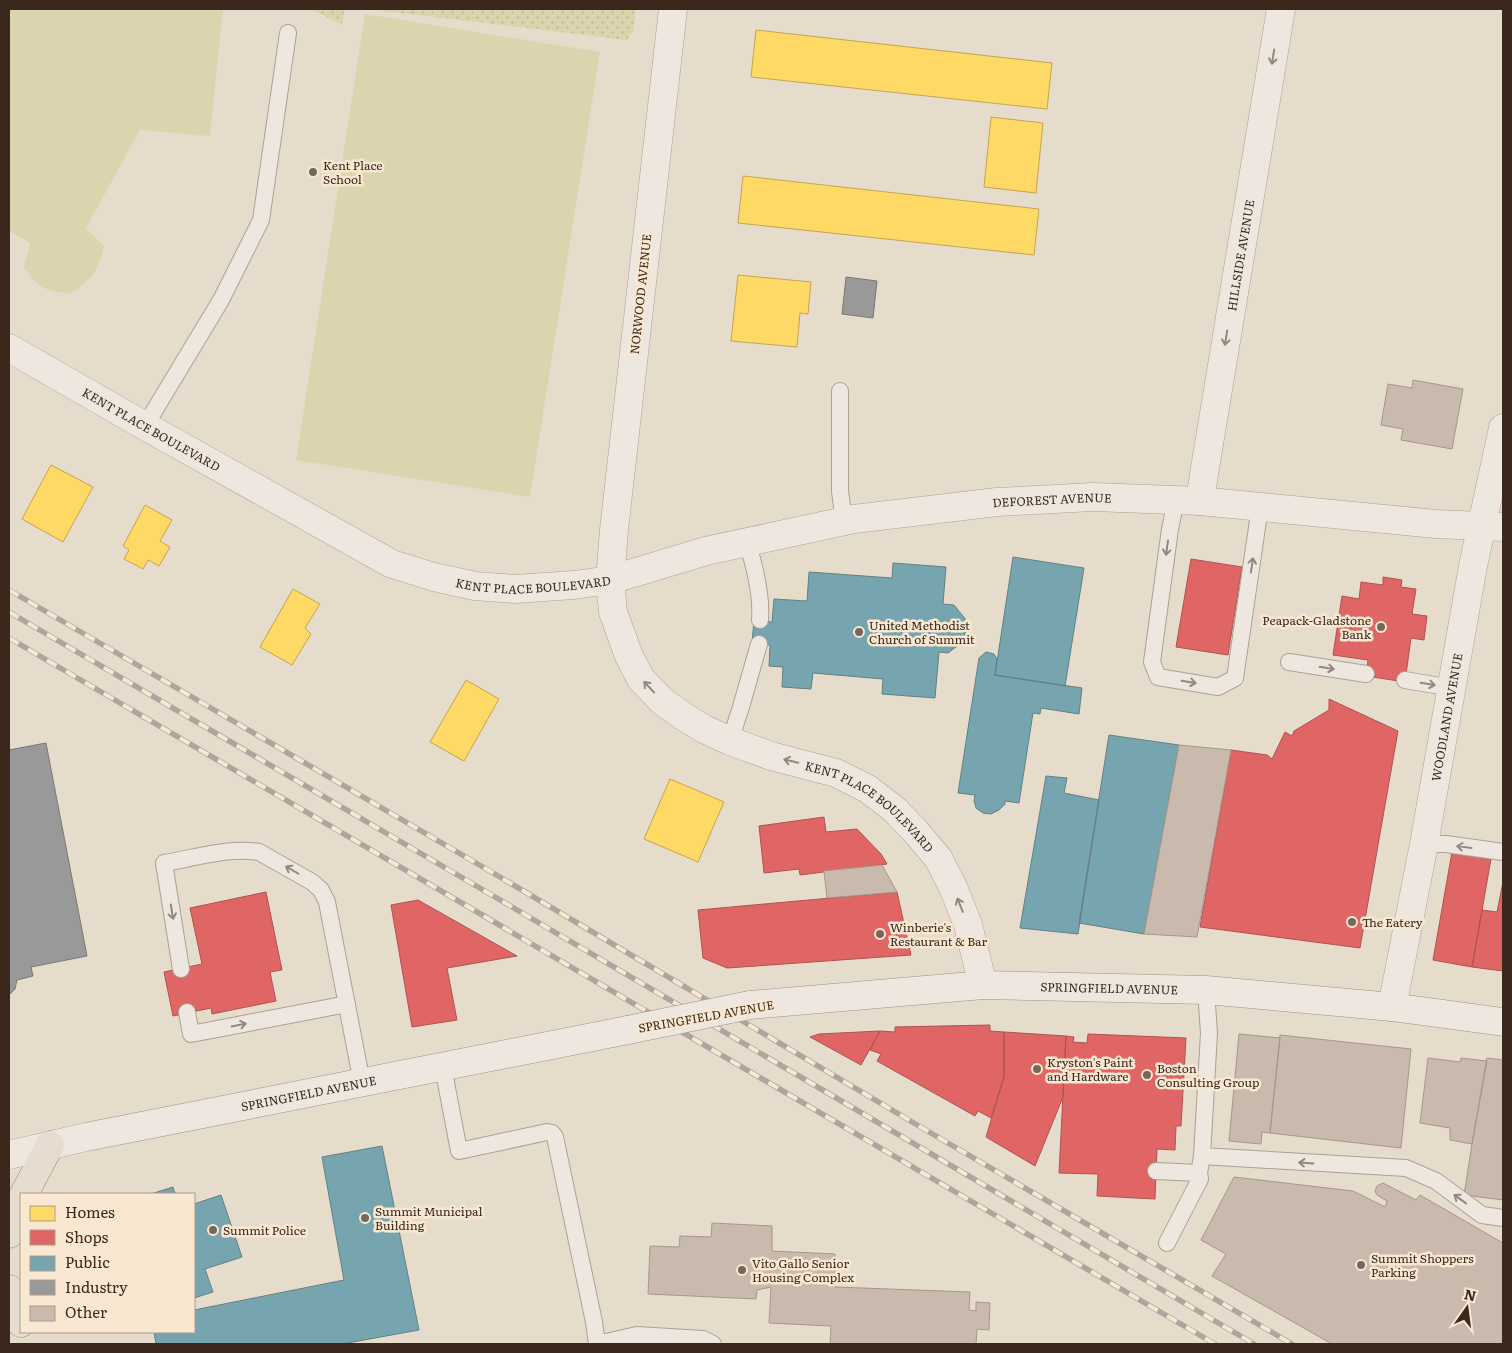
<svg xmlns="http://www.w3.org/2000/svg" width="1512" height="1353" viewBox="0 0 1512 1353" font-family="Literata,serif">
<defs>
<pattern id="grass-dots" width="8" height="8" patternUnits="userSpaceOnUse" patternTransform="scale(1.25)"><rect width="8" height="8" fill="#dad5ae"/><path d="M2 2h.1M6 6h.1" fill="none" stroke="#bcb795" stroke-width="1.8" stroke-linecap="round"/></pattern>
</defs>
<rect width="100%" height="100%" fill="#e6dccc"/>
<!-- grass -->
<path fill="url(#grass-dots)" d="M311,9H345L342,25Z
M367,9H636L634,29L627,40Z"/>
<!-- garden -->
<path fill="#dad5ae" d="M9,9H223L210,136L140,130L86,228L104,246C99,272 91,279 70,294C44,290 41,290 24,268L30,243L9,231Z
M365,14L600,52L530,497L296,460Z"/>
<!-- homes -->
<path fill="#ffd966" stroke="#c4a450" d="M756,30L1052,63L1047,109L751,77Z
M991,117L1043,123L1036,193L984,187Z
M743,176L1039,209L1034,255L738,223Z
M738,275L811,282L808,314L800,313L797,347L731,341Z
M51,465L93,487L63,542L22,519Z
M145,505L172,520L160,541L170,547L159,566L148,560L143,569L124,559L129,550L123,546Z
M293,589L320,604L305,628L311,634L292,665L260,647Z
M466,680L499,699L464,761L430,742Z
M670,779L724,802L698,862L644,839Z"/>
<!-- shops -->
<path fill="#e06666" stroke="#ae5350" d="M1191,559L1242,567L1228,655L1176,647Z
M1383,577L1402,580L1401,587L1416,589L1412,614L1427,616L1424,640L1411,638L1405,682L1366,676L1368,660L1333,655L1342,596L1359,599L1361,582L1383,585Z
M1329,699L1398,731L1360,948L1200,927L1231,750L1267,755L1272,759L1285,732L1292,736L1294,731L1329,710Z
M824,817L826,832L857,829L881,854L887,864L800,875L799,869L764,873L759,826Z
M1452,852L1491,859L1472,967L1433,960Z
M1503,882V971L1472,967L1482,910L1497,912Z
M266,892L282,970L270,972L276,1001L212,1014L211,1008L173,1016L164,972L202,964L190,908Z
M897,892L911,955L727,968L703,958L698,910Z
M418,900L517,956L447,968L457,1020L412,1027L391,905Z
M990,1025V1031L1004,1032V1077L991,1118L978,1111L975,1116L877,1061L881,1054L870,1050L880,1031L895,1032V1027Z
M880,1031L861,1065L810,1037L819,1034Z
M1004,1032L1066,1036L1063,1097L1035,1166L986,1137L1004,1077Z
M1088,1034L1186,1038L1181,1126H1176L1175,1150L1157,1149L1155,1199L1097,1196L1098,1174L1059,1173L1066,1036L1074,1037L1073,1042L1087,1043Z"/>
<!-- public -->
<path fill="#76a5af" stroke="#648083" d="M1013,557L1084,568L1065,686L995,675Z
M893,563L946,567L943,604L954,605L967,621L964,641L948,653L939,652L935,698L882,694L883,679L813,673L811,689L782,687L783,667L769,666L770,645L752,643L754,620L772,622L774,599L807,601L809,572L892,578Z
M986,652L994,654L997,659L995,675L1082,688L1079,714L1041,708L1040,714L1033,713L1019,803L1005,801V804L999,810L991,814L983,813L976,808L974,801L975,795L958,793L979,658Z
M1109,735L1179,745L1144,934L1079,923Z
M1046,776L1067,778L1064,793L1099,800L1078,934L1020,928Z
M382,1146L419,1330L342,1344H156L154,1332H194V1310L344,1280L322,1157Z
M173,1187L175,1194H151Z
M221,1195L242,1257L205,1269L213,1292L194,1298V1204Z"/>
<!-- industry -->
<path fill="#999" stroke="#7d7774" d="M846,277L877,281L873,318L842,314Z
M46,743L87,956L31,967L33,976L17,980L15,989L9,995V750Z"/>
<!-- building -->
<path fill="#cab9ad" stroke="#a7978b" d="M1413,380L1463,389L1452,449L1401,440L1403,429L1381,425L1388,384L1412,388Z
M1179,745L1231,750L1197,937L1144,934Z
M882,865L897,892L827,898L824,871Z
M1239,1034L1280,1038L1270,1133L1262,1132L1261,1144L1229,1141Z
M1280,1035L1411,1049L1401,1148L1270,1133Z
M1428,1058L1460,1062L1461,1058L1487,1061L1472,1144L1450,1140V1128L1420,1123Z
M1487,1058L1503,1060V1200L1464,1195L1472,1144Z
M1234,1177L1353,1191L1385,1207L1387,1201L1377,1195L1375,1191L1377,1186L1383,1183L1416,1200L1420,1195L1503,1243V1344H1332L1212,1276L1226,1254L1201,1240Z
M712,1223L772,1226V1251L835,1254V1287L970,1292L969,1310L976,1311V1302L990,1303L989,1330L977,1329L976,1344H830L831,1326L769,1323L771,1287L757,1290L756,1299L648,1294L650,1246L679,1247L680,1236L711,1237Z"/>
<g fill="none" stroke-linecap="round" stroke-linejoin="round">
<!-- lane casing -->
<g stroke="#aba196" stroke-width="18">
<path id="lane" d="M840,391V491L844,522
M145,426L221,300L261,220L288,33
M1176,500L1170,529L1152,662L1158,677L1218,687L1235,678L1260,507
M747,542C755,567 762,594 760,620
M1289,662L1366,674
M1405,680L1452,688
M730,741L741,707L759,644
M1424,844H1446L1503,852
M181,969L164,863C195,858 228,847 259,852L312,882L321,890L327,902L362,1083
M187,1012L191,1034L347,1004
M443,1067L459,1151L547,1132L552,1133L555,1137L594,1322L597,1344L637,1335L703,1339L713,1344
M1202,1156L1406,1168L1436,1181L1482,1215L1503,1218
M1156,1171L1199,1173
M1167,1243L1200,1179L1199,1173L1202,1156L1209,1033L1206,990"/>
</g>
<!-- street casing -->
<g stroke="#aba196" stroke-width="29">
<g id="street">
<path id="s1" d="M673,9L614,530L610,580L613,612L629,656L641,679L662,701L683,716L704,729L730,741L771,756L836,773L868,789L895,810L915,831L938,858L953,887L968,925L983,985"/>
<path id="s2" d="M9,348L145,426L392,564L434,577L475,586L515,589L574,585L610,580L706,551L854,519L997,502L1093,497L1200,501L1436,524L1503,527"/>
<path id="s3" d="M1200,501L1205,468L1281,9"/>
<path id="s4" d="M1392,1007L1424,844L1473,566L1503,428"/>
</g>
</g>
<!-- secondary casing -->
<g stroke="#9b9186" stroke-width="29">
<g id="secondary">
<path id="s5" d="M750,1005L983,985L1206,990L1392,1007L1503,1022"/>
<path id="s6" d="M9,1155L86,1137L628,1030"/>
</g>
</g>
<!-- primary casing -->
<g stroke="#91877c" stroke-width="29">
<path id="primary" d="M24,1194L50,1145
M9,1234L12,1222L21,1199
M9,1289L21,1323"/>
</g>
<!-- lane -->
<use href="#lane" stroke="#eee7df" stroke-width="16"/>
<!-- street -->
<use href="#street" stroke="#eee7df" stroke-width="28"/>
<!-- secondary -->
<use href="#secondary" stroke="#eee7df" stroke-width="28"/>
<!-- primary -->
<use href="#primary" stroke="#e6dccf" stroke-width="28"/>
<!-- rail casing -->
<g stroke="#ada69f" stroke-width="5.5">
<path id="rail" d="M9,590L500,877L924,1129L1292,1344
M9,612L490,894L1254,1344
M9,638L1215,1344"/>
</g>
<!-- rail -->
<use href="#rail" stroke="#f8e8d2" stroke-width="4" stroke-dasharray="11" stroke-linecap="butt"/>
<!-- secondary-bridge casing -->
<g stroke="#9b9186" stroke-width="29" stroke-linecap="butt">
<path id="secondary-bridge" d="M628,1030L750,1005"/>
</g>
<!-- secondary-bridge -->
<use href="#secondary-bridge" stroke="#eee7df" stroke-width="28"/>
</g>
<!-- one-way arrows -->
<defs><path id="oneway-shaft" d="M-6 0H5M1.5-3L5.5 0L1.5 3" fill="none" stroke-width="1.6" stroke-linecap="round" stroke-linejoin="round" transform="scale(1.25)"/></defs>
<g stroke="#94887e">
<use href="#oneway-shaft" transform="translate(1273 57) rotate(99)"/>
<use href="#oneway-shaft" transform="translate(1226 338) rotate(99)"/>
<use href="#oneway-shaft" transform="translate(1167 548) rotate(98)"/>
<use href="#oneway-shaft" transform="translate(1252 565) rotate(-82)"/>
<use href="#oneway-shaft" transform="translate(1327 668) rotate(9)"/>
<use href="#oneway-shaft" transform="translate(1189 682) rotate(9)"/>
<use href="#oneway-shaft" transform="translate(1428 684) rotate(9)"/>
<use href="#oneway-shaft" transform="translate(649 687) rotate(-133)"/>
<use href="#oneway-shaft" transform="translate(791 761) rotate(-166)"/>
<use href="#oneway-shaft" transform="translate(1464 847) rotate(-172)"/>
<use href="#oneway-shaft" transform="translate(292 870) rotate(-150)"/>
<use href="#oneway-shaft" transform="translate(960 905) rotate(-112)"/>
<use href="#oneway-shaft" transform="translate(172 912) rotate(81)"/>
<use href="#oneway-shaft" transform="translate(239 1025) rotate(-11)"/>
<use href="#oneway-shaft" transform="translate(1306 1163) rotate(-176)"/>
<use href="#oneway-shaft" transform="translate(1460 1199) rotate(-144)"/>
</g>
<!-- markers -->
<g fill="#77675a" stroke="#f8e8d2" stroke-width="2">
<circle cx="313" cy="172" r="5"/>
<circle cx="1381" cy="627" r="5"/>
<circle cx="859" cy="632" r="5"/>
<circle cx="1352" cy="922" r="5"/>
<circle cx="880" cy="934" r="5"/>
<circle cx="1037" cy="1069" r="5"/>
<circle cx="1147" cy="1075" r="5"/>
<circle cx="365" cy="1218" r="5"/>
<circle cx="213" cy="1230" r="5"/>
<circle cx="1361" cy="1265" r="5"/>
<circle cx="742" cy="1270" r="5"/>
</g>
<g text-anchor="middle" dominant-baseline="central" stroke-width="5" stroke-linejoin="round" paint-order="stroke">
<!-- poi labels -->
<g font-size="12" fill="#3b281d" stroke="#f8e8d2" text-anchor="start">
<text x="323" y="165">Kent Place<tspan x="323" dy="14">School</tspan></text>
<text x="1371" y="620" text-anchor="end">Peapack-Gladstone<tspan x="1371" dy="14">Bank</tspan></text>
<text x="869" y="625">United Methodist<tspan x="869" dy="14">Church of Summit</tspan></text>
<text x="1362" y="922">The Eatery</text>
<text x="890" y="927">Winberie's<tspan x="890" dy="14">Restaurant &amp; Bar</tspan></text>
<text x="1047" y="1062">Kryston's Paint<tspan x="1047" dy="14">and Hardware</tspan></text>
<text x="1157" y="1068">Boston<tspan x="1157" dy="14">Consulting Group</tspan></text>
<text x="375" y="1211">Summit Municipal<tspan x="375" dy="14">Building</tspan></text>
<text x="223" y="1230">Summit Police</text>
<text x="1371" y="1258">Summit Shoppers<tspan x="1371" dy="14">Parking</tspan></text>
<text x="752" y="1263">Vito Gallo Senior<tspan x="752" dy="14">Housing Complex</tspan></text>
</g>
<!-- street labels -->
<g font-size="12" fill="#3b281d" stroke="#f8e8d2">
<text stroke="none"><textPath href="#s3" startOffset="249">HILLSIDE AVENUE</textPath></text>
<text transform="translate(640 294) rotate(-84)">NORWOOD AVENUE</text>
<text stroke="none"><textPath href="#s2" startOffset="164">KENT PLACE BOULEVARD</textPath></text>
<text stroke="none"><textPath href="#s2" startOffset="1112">DEFOREST AVENUE</textPath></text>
<text stroke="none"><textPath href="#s2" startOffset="584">KENT PLACE BOULEVARD</textPath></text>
<text stroke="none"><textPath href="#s4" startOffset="295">WOODLAND AVENUE</textPath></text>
<text stroke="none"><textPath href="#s1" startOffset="946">KENT PLACE BOULEVARD</textPath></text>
<text stroke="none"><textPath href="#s5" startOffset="360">SPRINGFIELD AVENUE</textPath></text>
<text transform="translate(706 1016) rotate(-10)">SPRINGFIELD AVENUE</text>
<text stroke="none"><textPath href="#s6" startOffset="306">SPRINGFIELD AVENUE</textPath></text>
</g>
</g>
<!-- border -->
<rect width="1512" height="1353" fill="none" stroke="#3b281d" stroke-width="20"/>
<!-- legend -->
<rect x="20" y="1193" width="175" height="140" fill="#f8e8d2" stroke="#ac9b8a"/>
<rect x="30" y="1206" width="25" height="15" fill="#ffd966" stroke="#ac9b8a"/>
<text x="65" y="1218" font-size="15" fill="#3b281d">Homes</text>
<rect x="30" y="1230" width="25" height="15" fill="#e06666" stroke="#ac9b8a"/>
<text x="65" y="1243" font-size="15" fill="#3b281d">Shops</text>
<rect x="30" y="1256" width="25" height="15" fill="#76a5af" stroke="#ac9b8a"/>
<text x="65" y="1268" font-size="15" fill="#3b281d">Public</text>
<rect x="30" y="1280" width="25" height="15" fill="#999999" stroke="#ac9b8a"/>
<text x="65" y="1293" font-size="15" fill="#3b281d">Industry</text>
<rect x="30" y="1306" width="25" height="15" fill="#cab9ad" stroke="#ac9b8a"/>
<text x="65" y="1318" font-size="15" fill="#3b281d">Other</text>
<!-- north arrow -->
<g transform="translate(1467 1308) rotate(14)" stroke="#f8e8d2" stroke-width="4" paint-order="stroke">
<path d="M0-4L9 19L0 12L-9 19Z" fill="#3b281d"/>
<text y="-8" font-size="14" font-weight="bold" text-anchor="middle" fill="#3b281d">N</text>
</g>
</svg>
